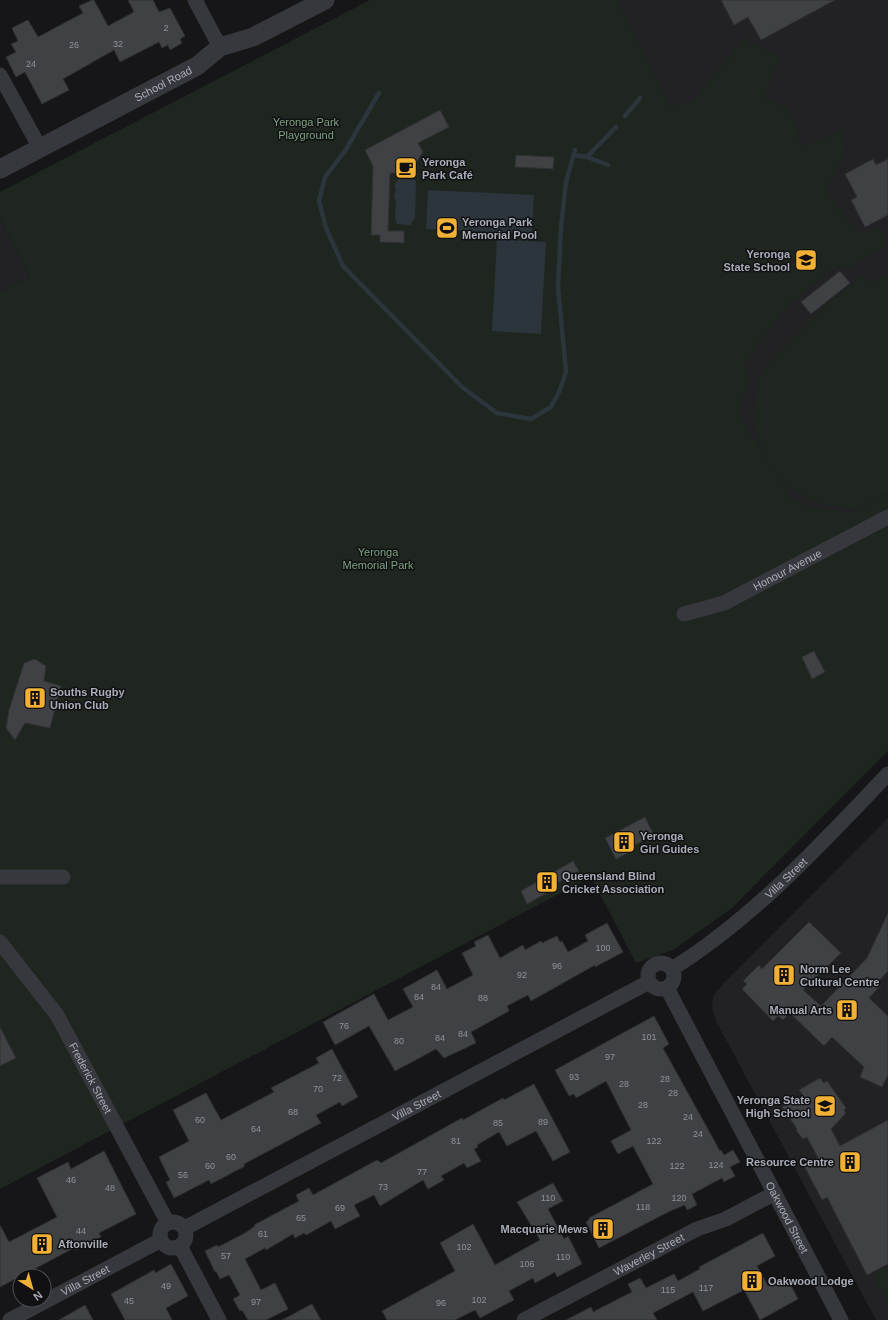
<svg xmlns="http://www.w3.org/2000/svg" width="888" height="1320" viewBox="0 0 888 1320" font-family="Arial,sans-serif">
<rect width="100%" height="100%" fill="#161618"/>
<!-- built -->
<path fill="#222225" d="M593,0H888V493L796,541L682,320Z
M0,219L30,276L0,292Z
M888,818V1320H876L716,1021L712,1008L713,996L724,983Z"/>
<!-- green -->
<path fill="#1e261f" d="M370,0H618L670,105L691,103L745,37L779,58L764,98L788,107L803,147L843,129L845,155L825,191L858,232L882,229L886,246L848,268H833L787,307L744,363L750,382L738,413L766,458L758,440L753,417L758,379L775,356L827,304L863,275L870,283L888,275V492L856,509L816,503L786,487L773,469L791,499L817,508L851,512L888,493V751L732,908L673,950L636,963L591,877L0,1189V292L30,276L0,219V192Z
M888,1267V1304L873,1275Z"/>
<!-- water -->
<path fill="#2c353c" d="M398,179L415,180L416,182L415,218L410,225L397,224L395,219L396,201L394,195L396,190L394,187Z
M428,190L534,195L532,234L426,229Z
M497,239L546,242L541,334L492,331Z"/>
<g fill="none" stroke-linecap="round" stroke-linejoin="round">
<!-- stream -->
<path stroke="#2c353c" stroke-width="4.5" d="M379,93L345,151L325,177L319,201L326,228L343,266L462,387L497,413L531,419L551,407L560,390L566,372L558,287L561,227L566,182L575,150
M625,116L640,98
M573,155L587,157L608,165
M587,157L616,127"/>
</g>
<!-- building -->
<path fill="#404145" stroke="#303034" d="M92,0H94L108,26L134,12L128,0H153L159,12L170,8L185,36L180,39L182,43L170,50L168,45L162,48L159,42L120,62L114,50L63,79L69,90L42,104L25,72L16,77L6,57L16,52L11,44L18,41L12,28L28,20L38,37L83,13L79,6Z
M721,0H835L761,40L748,17L734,25Z
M440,110L449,127L418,143L423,152L415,165V174L390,173L388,231H404V243L380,242V235H371L373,166L365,150Z
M516,155L554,157L553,169L515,167Z
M873,159L876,165L888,159V215L865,227L851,200L857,197L845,174Z
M840,271L850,283L811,314L801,302Z
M814,651L825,672L812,679L802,657Z
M35,659L46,666L44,681L61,686L50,728L25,723L15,740L6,728L9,710L24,663Z
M645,817L654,835L633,846L634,850L616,859L605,838Z
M573,861L579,871L550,887L552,890L527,904L521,891Z
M888,913V971L878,982L881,985L869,998L888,1016V1075L882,1087L860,1077L864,1067L832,1037L824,1046L790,1013L783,1020L778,1016L773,1021L742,989L747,984L743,981L759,965L762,969L809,922L841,953L803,990L821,1006L867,958Z
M607,923L623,952L595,967V965L531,1001L528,995L507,1006L509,1011L471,1032L476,1043L444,1058L436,1049L395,1071L369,1026L335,1045L323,1022L374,994L388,1020L413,1007L403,989L437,970L447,989L473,975L462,953L476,946L474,942L488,935L500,958L523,945L525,950L541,941L542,943L557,936L560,942L562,941L568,952L588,941L585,935Z
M654,1016L669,1044L663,1048L720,1151L721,1150L724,1155L733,1150L740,1162L730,1167L735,1176L724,1182L722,1178L692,1194L697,1205L687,1210L685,1205L670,1211L599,1248L586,1222L590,1219L589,1218L653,1184L633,1146L618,1154L611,1141L631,1130L606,1081L576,1098L574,1094L569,1096L555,1070Z
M0,1027L16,1058L0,1066Z
M332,1049L358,1097L342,1106L340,1102L316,1115L321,1123L244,1164L245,1166L211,1184L209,1180L174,1198L166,1182L170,1180L159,1157L189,1141L173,1110L206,1093L221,1120L274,1092L271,1088L319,1063L316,1058Z
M820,1078L824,1083L827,1081L846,1108L844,1110L846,1113L831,1129L840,1146L888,1120V1264L867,1275L827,1197L822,1200L804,1166L818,1158L807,1137L803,1139L796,1130L797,1129L782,1107L803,1095L799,1090Z
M534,1084L570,1152L553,1161L536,1131L507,1146L499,1132L477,1145L478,1147L474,1149L481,1161L467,1168L464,1163L441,1176L444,1180L428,1189L423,1180L380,1206L374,1195L354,1205L360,1216L335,1229L331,1221L306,1235L304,1233L295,1238L293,1234L266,1250L265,1248L245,1259L261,1290L275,1283L288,1309L266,1320H248L242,1310L240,1311L233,1299L240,1295L229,1275L220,1279L216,1271L215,1272L205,1251L217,1245L218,1247L245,1233L255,1226L254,1225L299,1201L296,1195L309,1188L313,1195L377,1160L381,1163L462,1118L463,1120L503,1098L504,1100Z
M104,1151L136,1214L99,1233L101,1237L75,1250L74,1248L0,1287V1225L9,1242L57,1217L37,1178L68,1162L71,1169Z
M553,1183L563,1201L548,1209L564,1239L568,1236L582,1264L557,1277L555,1272L535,1283L533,1278L509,1291L514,1300L480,1318L475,1310L455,1320H387L382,1311L455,1271L440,1243L473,1224L495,1265L540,1240L517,1202Z
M763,1233L775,1256L757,1266L768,1286L786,1276L798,1299L760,1320L744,1290L703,1311L693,1292L653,1313L657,1320H566L591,1307L593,1312L632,1292L628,1284L640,1278L646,1288L674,1274L678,1281L700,1269L699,1267Z
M171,1264L188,1296L166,1308L172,1320H125L111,1294L154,1270L155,1273Z
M312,1304L321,1320H282Z
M85,1305L93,1320H59Z"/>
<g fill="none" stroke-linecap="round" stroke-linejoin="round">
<!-- minor -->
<g stroke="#37383d" stroke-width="15">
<path d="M195,0L220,47"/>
<path d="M0,75L40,148"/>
<path id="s1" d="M684,614L724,603L888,517"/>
<path d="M0,877H63"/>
<path id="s2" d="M0,942L57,1015L168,1223"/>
<circle cx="661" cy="976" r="13"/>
<path id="s3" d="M672,969C755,917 821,844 888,774"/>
<path id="s4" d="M667,988L841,1320"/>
<circle cx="173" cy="1235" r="13"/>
<path id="s5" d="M185,1228L649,982"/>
<path d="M180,1246L219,1320"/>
<path id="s6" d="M10,1320L161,1240"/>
<path id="s7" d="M524,1320L697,1229L726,1219L775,1193"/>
</g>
<!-- tertiary -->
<path stroke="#37383d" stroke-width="19" id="s8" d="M0,169L197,66L220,47L253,37L325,0"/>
</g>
<!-- icons -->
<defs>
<g id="cafe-square" transform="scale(1.15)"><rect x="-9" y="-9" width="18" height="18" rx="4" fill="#f2b134" stroke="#111113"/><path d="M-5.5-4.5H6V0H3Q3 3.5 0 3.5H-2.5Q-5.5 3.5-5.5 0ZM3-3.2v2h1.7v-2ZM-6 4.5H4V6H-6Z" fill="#111"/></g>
<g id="stadium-square" transform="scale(1.15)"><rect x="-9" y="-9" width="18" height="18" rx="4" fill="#f2b134" stroke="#111113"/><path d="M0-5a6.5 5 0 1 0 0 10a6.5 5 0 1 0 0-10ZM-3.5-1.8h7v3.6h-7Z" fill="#111"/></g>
<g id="school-square" transform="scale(1.15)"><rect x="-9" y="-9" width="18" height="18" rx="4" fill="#f2b134" stroke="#111113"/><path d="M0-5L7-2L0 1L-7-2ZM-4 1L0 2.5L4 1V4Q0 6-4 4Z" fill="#111"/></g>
<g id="building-square" transform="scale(1.15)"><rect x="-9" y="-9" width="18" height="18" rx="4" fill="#f2b134" stroke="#111113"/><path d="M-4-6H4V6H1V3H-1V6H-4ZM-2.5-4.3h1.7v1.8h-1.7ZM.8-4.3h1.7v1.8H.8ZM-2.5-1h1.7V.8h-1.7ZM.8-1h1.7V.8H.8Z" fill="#111"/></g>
</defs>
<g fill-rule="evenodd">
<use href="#cafe-square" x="406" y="168"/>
<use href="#stadium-square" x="447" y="228"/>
<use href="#school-square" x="806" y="260"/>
<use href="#building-square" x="35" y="698"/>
<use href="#building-square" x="624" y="842"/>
<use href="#building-square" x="547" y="882"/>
<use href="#building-square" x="784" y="975"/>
<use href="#building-square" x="847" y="1010"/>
<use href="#school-square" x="825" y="1106"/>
<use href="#building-square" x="850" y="1162"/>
<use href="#building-square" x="603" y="1229"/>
<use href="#building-square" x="42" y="1244"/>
<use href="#building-square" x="752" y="1281"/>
</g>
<g text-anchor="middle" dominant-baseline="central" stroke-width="3" stroke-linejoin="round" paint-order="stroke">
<!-- number labels -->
<g font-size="9" fill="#8e929b">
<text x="166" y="28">2</text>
<text x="118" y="44">32</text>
<text x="74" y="45">26</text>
<text x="31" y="64">24</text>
<text x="603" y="948">100</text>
<text x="557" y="966">96</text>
<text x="522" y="975">92</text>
<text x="436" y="987">84</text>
<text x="419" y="997">84</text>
<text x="483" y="998">88</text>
<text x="344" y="1026">76</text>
<text x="463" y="1034">84</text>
<text x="649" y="1037">101</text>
<text x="440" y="1038">84</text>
<text x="399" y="1041">80</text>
<text x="610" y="1057">97</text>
<text x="574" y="1077">93</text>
<text x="337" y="1078">72</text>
<text x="665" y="1079">28</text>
<text x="624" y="1084">28</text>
<text x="318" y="1089">70</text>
<text x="673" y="1093">28</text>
<text x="643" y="1105">28</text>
<text x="293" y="1112">68</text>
<text x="688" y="1117">24</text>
<text x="200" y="1120">60</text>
<text x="543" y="1122">89</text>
<text x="498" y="1123">85</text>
<text x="256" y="1129">64</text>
<text x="698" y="1134">24</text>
<text x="456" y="1141">81</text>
<text x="654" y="1141">122</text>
<text x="231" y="1157">60</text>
<text x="716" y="1165">124</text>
<text x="210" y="1166">60</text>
<text x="677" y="1166">122</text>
<text x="422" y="1172">77</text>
<text x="183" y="1175">56</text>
<text x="71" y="1180">46</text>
<text x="383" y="1187">73</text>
<text x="110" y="1188">48</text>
<text x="548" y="1198">110</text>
<text x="679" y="1198">120</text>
<text x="643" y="1207">118</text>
<text x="340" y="1208">69</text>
<text x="301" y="1218">65</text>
<text x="81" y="1231">44</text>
<text x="263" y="1234">61</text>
<text x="464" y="1247">102</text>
<text x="226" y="1256">57</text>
<text x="563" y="1257">110</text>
<text x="527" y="1264">106</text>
<text x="166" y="1286">49</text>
<text x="706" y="1288">117</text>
<text x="668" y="1290">115</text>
<text x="479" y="1300">102</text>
<text x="129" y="1301">45</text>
<text x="256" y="1302">97</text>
<text x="441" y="1303">96</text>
</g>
<!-- street labels -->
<g font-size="11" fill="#a8adb8" stroke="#111113">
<text stroke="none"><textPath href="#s8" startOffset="184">School Road</textPath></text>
<text stroke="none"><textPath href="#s1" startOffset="113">Honour Avenue</textPath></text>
<text stroke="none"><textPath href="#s3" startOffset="146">Villa Street</textPath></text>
<text stroke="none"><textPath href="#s2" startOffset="164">Frederick Street</textPath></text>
<text stroke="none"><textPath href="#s5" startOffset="262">Villa Street</textPath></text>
<text stroke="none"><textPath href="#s4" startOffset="259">Oakwood Street</textPath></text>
<text stroke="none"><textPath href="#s7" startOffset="141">Waverley Street</textPath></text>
<text stroke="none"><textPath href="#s6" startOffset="85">Villa Street</textPath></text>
</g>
<!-- park labels -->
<g font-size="11" fill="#7fa381" stroke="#111113">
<text x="306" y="122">Yeronga Park<tspan x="306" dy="13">Playground</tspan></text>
<text x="378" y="552">Yeronga<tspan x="378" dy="13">Memorial Park</tspan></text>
</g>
<!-- poi labels -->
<g font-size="11" font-weight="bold" fill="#a8adb8" stroke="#111113" text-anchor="start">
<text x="422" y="162">Yeronga<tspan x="422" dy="13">Park Café</tspan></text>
<text x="462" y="222">Yeronga Park<tspan x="462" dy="13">Memorial Pool</tspan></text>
<text x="790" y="254" text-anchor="end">Yeronga<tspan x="790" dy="13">State School</tspan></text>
<text x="50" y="692">Souths Rugby<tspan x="50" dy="13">Union Club</tspan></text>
<text x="640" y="836">Yeronga<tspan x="640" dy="13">Girl Guides</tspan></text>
<text x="562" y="876">Queensland Blind<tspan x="562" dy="13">Cricket Association</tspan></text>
<text x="800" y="969">Norm Lee<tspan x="800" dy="13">Cultural Centre</tspan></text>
<text x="832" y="1010" text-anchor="end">Manual Arts</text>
<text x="810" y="1100" text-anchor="end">Yeronga State<tspan x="810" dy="13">High School</tspan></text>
<text x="834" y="1162" text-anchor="end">Resource Centre</text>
<text x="588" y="1229" text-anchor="end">Macquarie Mews</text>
<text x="58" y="1244">Aftonville</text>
<text x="768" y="1281">Oakwood Lodge</text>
</g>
</g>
<!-- north arrow -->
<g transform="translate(32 1288) rotate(143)"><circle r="19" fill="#111113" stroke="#4d4f55"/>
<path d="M0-3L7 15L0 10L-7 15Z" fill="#f2b134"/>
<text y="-6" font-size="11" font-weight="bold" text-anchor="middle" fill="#a8adb8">N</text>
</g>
</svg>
